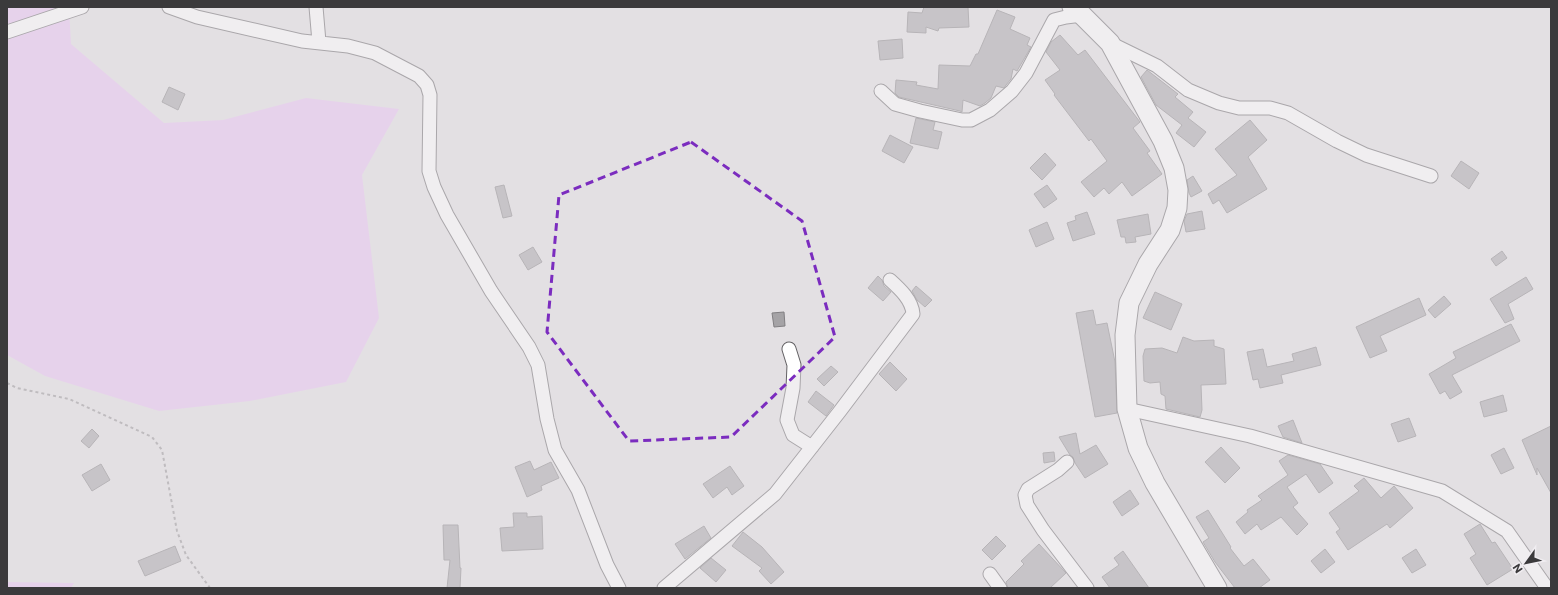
<svg xmlns="http://www.w3.org/2000/svg" width="1558" height="595" viewBox="0 0 1558 595" font-family="Commissioner,sans-serif">
<rect width="100%" height="100%" fill="#e3e0e3"/>
<!-- green -->
<path fill="#e9c2f3" d="M7,7H69L71,44L164,123L223,120L306,98L399,109L362,175L379,318L346,382L250,401L159,411L45,376L7,355Z
M7,582L74,583L71,588H7Z"/>
<!-- building -->
<path fill="#a5a3a6" stroke="#817f82" d="M924,7H968L969,27L939,28L938,31L926,27V33L907,32L908,12L922,13Z
M997,10L1015,17L1010,29L1030,38L1027,45L1031,47L1017,71L1013,69L1011,79L1006,85L1004,88L996,86L991,98L985,103L980,106L963,100L962,112L960,111L899,97L895,93L896,80L917,82L916,85L938,89L939,65L970,66L976,54H978Z
M1060,35L1078,55L1085,50L1140,122L1133,128L1150,151L1147,153L1162,174L1132,196L1122,182L1109,194L1104,188L1094,197L1081,182L1107,161L1091,139L1089,141L1054,95L1055,94L1045,80L1060,70L1046,52L1051,42Z
M902,39L903,58L880,60L878,41Z
M1147,70L1178,94L1175,97L1193,112L1188,118L1206,132L1194,147L1176,133L1182,125L1156,105L1141,77Z
M169,87L185,94L178,110L162,102Z
M916,118L935,122L933,130L942,132L938,149L910,143Z
M1250,120L1267,140L1248,157L1267,189L1227,213L1219,200L1213,204L1208,194L1237,175L1215,149Z
M890,135L913,147L904,163L882,151Z
M1045,153L1056,165L1042,180L1030,168Z
M1461,161L1479,173L1469,189L1451,176Z
M1193,176L1202,191L1191,197L1189,193L1187,180Z
M504,185L512,216L503,218L495,187Z
M1047,185L1057,199L1044,208L1034,194Z
M1202,211L1205,229L1186,232L1184,221L1187,214Z
M1087,212L1095,234L1073,241L1067,223L1076,220L1075,216Z
M1148,214L1151,234L1135,237L1136,242L1126,243L1125,237H1121L1117,220Z
M1047,222L1054,239L1036,247L1029,230Z
M533,247L542,262L528,270L519,255Z
M1502,251L1507,258L1496,266L1491,259Z
M878,276L882,280L884,286L891,292L883,301L868,288Z
M1526,277L1533,289L1508,304L1514,319L1505,323L1490,299Z
M916,286L932,300L925,307L917,300L912,291Z
M1155,292L1182,304L1171,330L1143,318Z
M1444,296L1451,304L1435,318L1428,310Z
M1419,298L1426,315L1380,336L1387,351L1370,358L1356,327Z
M1093,310L1096,325L1107,323L1115,362L1117,413L1095,417L1076,313Z
M784,312L785,326L774,327L772,313Z
M1511,324L1520,341L1452,375L1462,392L1450,399L1445,391L1440,394L1429,374L1456,358L1453,352Z
M1183,337L1194,341L1214,340V346L1224,349L1226,384L1201,385L1202,410L1200,417L1166,409L1165,396L1161,394L1160,382L1150,383L1144,381L1143,356L1145,349L1162,348L1177,353Z
M1316,347L1321,365L1281,375L1283,383L1260,388L1258,379L1253,380L1247,352L1263,349L1267,367L1294,361L1292,354Z
M890,362L907,379L896,391L879,374Z
M831,366L838,372L824,386L817,379Z
M816,391L834,405L826,416L808,402Z
M1503,395L1507,411L1484,417L1480,402Z
M1409,418L1416,436L1398,442L1391,424Z
M1293,420L1302,443L1283,437L1278,426Z
M1551,426V493L1537,468V475L1522,440Z
M92,429L99,436L89,448L81,441Z
M1076,433L1080,454L1096,445L1108,464L1085,478L1075,463L1073,457L1070,455L1059,437Z
M1221,447L1240,468L1225,483L1205,462Z
M1504,448L1514,468L1501,474L1491,455Z
M1054,452L1055,461L1044,463L1043,453Z
M1288,455L1320,464L1333,483L1319,493L1306,474L1287,487L1298,503L1293,507L1308,524L1297,535L1281,517L1261,530L1257,524L1245,534L1236,522L1248,512L1247,510L1262,500L1258,496L1288,475L1279,461Z
M530,461L534,470L551,462L559,478L541,486L542,490L527,497L515,467Z
M101,464L110,480L92,491L82,475Z
M730,466L744,486L732,495L727,487L713,498L703,484Z
M1364,478L1381,498L1394,486L1413,508L1390,528L1387,524L1348,550L1336,532L1340,529L1329,513L1359,491L1354,486Z
M1130,490L1139,504L1122,516L1113,502Z
M1208,510L1231,547L1230,548L1244,566L1253,559L1270,580L1259,588H1235L1215,562L1203,542L1209,538L1196,517Z
M513,513H527V517L542,516L543,549L502,551L500,528L514,527Z
M1480,524L1492,543L1495,542L1513,569L1487,585L1470,558L1476,554L1464,534Z
M443,525H458L460,568H461L460,588H447L450,560H444Z
M704,526L711,538L685,559L675,544Z
M743,532L762,547L784,572L771,584L759,571L762,568L732,546Z
M996,536L1006,546L992,560L982,550Z
M1039,544L1066,573L1050,588H1008L1006,582L1024,564L1021,561Z
M175,546L181,561L145,576L138,561Z
M1325,549L1335,562L1321,573L1311,561Z
M1416,549L1426,565L1412,573L1402,558Z
M1123,551L1149,588H1110L1102,577L1119,565L1114,558Z
M711,558L726,570L716,582L700,568Z"/>
<g fill="none" stroke-linecap="round" stroke-linejoin="round">
<!-- minor casing -->
<g stroke="#646265" stroke-width="15">
<path id="minor" d="M169,7L197,17L302,41L348,46L375,53L419,76L427,85L430,95L429,171L434,187L447,215L491,291L529,347L538,365L547,419L555,450L578,490L607,565L619,588
M316,7L319,42
M7,32L82,7
M1110,43L1157,66L1188,90L1219,103L1239,108H1270L1288,113L1337,141L1366,155L1431,176
M881,91L895,104L920,111L962,120H971L990,110L1012,91L1026,73L1054,20L1066,17L1082,15
M789,349L794,365L793,388L787,420L793,435L812,447
M1127,409L1250,436L1442,491L1507,531L1547,588
M1067,462L1058,470L1028,489L1025,495L1027,505L1043,530L1087,588
M990,574L1000,588
M664,588L775,494L840,411L913,314C912,300 900,289 890,280"/>
</g>
<!-- secondary casing -->
<g stroke="#646265" stroke-width="21">
<path id="secondary" d="M1072,7L1082,15L1110,43L1163,141L1174,168L1178,190L1177,208L1170,230L1148,264L1129,303L1125,335L1127,409L1138,448L1155,483L1217,588"/>
</g>
<!-- path -->
<path stroke="#929092" stroke-width="2" stroke-dasharray="3 3" stroke-linecap="butt" d="M7,383L17,388L69,399L152,437L162,450L177,531L186,555L210,588"/>
<!-- minor -->
<use href="#minor" stroke="#fff" stroke-width="13"/>
<!-- secondary -->
<use href="#secondary" stroke="#fff" stroke-width="19"/>
</g>
<!-- marked area -->
<path d="M0 0H1558V595H0ZM691,142L802,221L835,337L731,437L629,441L547,332L559,195Z" fill="#e3e0e3" fill-opacity=".55" fill-rule="evenodd"/>
<path fill="none" stroke="#7b2cbf" stroke-width="3" stroke-dasharray="8 5" stroke-linejoin="round" d="M691,142L802,221L835,337L731,437L629,441L547,332L559,195Z"/>
<!-- border -->
<rect width="1558" height="595" fill="none" stroke="#3b3a3c" stroke-width="16"/>
<!-- north arrow -->
<g transform="translate(1526 563) rotate(237)" stroke="#f0edf1" stroke-width="3" paint-order="stroke">
<path d="M0-3L7 15L0 10L-7 15Z" fill="#3b3a3c"/>
<text y="-6" font-size="11" font-weight="bold" text-anchor="middle" fill="#3b3a3c">N</text>
</g>
</svg>
